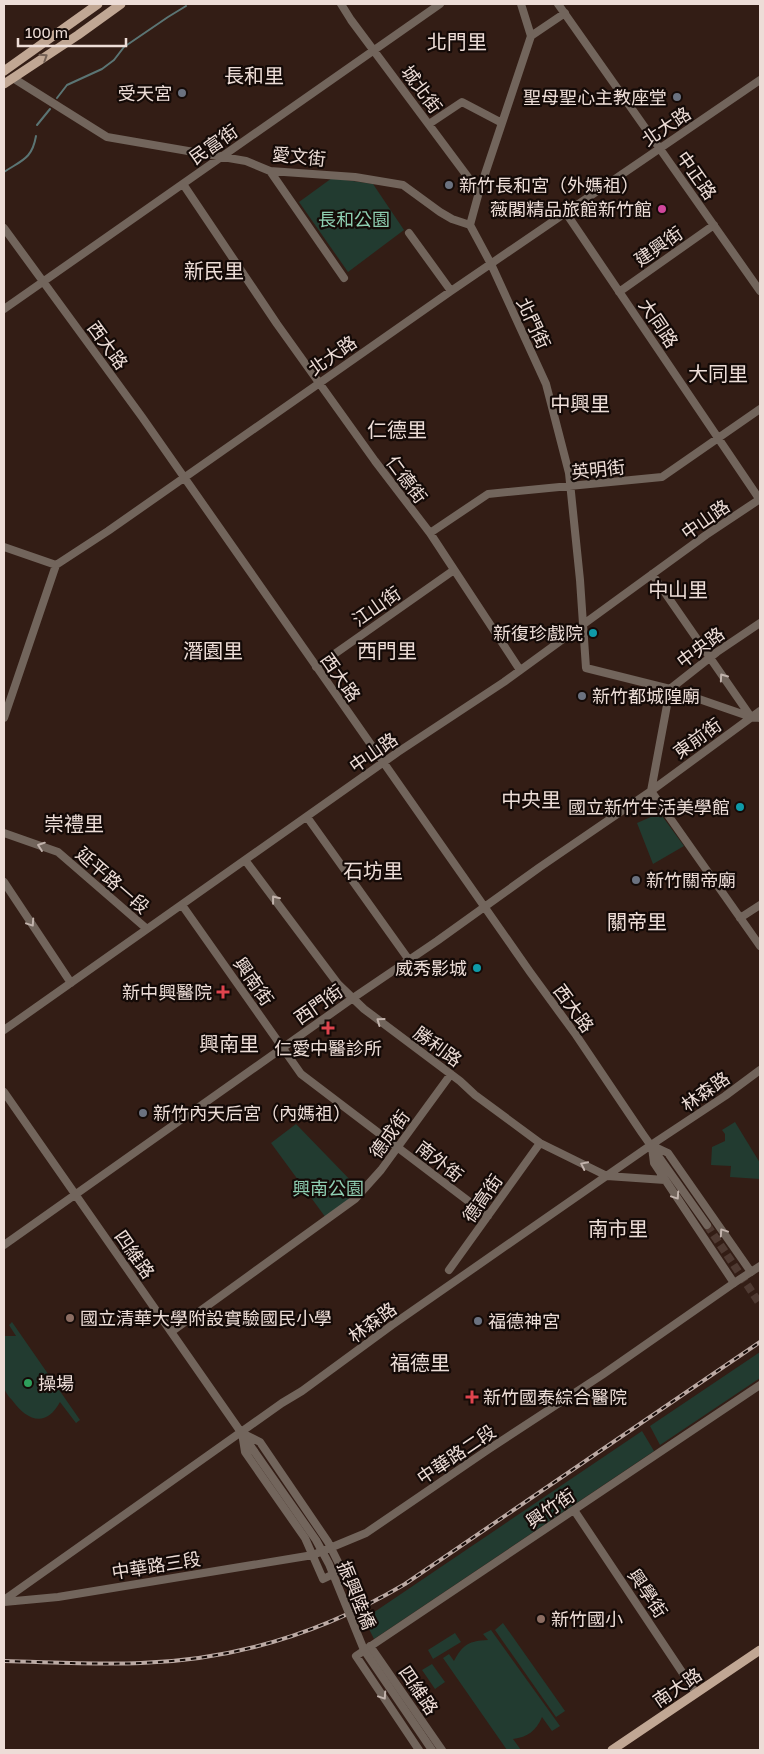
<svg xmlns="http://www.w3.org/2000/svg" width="764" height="1754" viewBox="0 0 764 1754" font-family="'Golos Text','Noto Sans TC',sans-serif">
<rect width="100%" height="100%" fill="#331d15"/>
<!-- green -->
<path fill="#223b30" d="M332,178L373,184L404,230L348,272L299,202Z
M660,813L684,846L653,864L637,823Z
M735,1122L760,1163V1179L730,1177L731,1166L711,1165L712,1147L725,1141V1134L722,1130Z
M296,1124L358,1188L354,1195L326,1218L271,1143Z
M12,1322L80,1420L76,1423L60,1402C46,1428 27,1421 12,1400C9,1397 5,1392 4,1387C1,1376 4,1350 4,1336H16L9,1325Z
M760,1352V1378L660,1445L650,1426Z
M642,1431L654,1451L374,1639L364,1619Z
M503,1623L565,1711L556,1717L495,1630Z
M491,1630L560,1726L552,1731L542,1717C536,1731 528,1737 513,1739L521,1750H507L443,1658L449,1654L454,1661C463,1644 469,1641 488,1640L483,1634Z
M455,1633L461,1642L433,1659L428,1650Z
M432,1664L445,1682L435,1689L422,1670Z"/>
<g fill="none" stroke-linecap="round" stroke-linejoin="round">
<!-- stream -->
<path stroke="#5b7574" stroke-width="2" d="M57,98L67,85L102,69L114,60L124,47L168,17L186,6
M37,125L50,109
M4,172C22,160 32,159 36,136"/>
<!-- minor-tunnel -->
<path stroke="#4f3a32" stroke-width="8" stroke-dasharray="8 4" stroke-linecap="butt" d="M707,1225L760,1304"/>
<!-- minor -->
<path stroke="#72655c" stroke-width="8" d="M341,4L351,20L479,192
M521,4L531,36L479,192L470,225L491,264L546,384L569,473L580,580L586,668L670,689L751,717L760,718
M558,4L760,291
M531,36L565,13
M13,78L107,137L246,161L270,171L355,177L403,185L440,212L452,219L470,225
M429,124L462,102L502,123
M270,171L344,278
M183,184L277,324L375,461L430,533L520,670
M566,213L760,500
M4,228L142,417L530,972L576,1035L642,1133L707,1225
M409,233L451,291
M619,292L714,225
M4,309L440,4
M430,533L488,494L662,477L760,409
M4,547L56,565
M652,574L751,717
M316,667L454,570
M4,718L56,565L108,531L451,291L760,80
M651,791L670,689L717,652L760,623
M651,791L760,946
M307,817L409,960
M4,833L58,852L147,929
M245,860L338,984L364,1009L460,1081L475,1095L540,1143L607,1176L665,1180
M4,882L71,983
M182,905L301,1074L488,1216
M740,918L760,905
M4,1030L398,752L504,682L706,535L760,499
M4,1092L254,1451
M653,1146L668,1153L751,1272L760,1266
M4,1245L353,998L437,941L540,867L651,791L760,711
M449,1270L540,1143
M171,1332L355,1199L381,1170L451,1074
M242,1433L260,1442L328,1542L342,1570L323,1579L305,1538L245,1452Z
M574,1510L696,1693
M4,1600L282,1403L302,1391L392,1325L651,1145L725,1096L760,1070
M4,1602L58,1597L313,1555L366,1533L489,1449L602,1375L734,1283L654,1163L652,1147
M370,1646L442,1750
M419,1750L356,1656L760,1385"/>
<!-- major -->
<path stroke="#c1a794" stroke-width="9" d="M4,71L98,4
M4,84L78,35L121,4
M612,1750L760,1650"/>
<!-- rail casing -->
<g stroke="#bcaaa4" stroke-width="4">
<path id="rail" d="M4,1661C49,1662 96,1665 141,1663C235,1660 324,1632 405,1584L760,1342"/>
</g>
<!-- rail -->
<use href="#rail" stroke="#140a07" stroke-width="2" stroke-dasharray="5.5" stroke-linecap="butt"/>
<!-- minor-bridge -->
<path stroke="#72655c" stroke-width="8" d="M734,1283L751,1272
M254,1451L316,1540L329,1564L364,1650L432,1750"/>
</g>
<!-- one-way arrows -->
<defs><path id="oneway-chevron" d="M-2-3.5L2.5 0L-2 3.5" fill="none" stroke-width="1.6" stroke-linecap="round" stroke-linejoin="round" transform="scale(1.25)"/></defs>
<use stroke="#736055" href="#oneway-chevron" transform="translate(44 57) rotate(-33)"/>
<g stroke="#c2b3ac">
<use href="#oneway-chevron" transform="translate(723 677) rotate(-125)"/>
<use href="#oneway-chevron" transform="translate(41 846) rotate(-161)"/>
<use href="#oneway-chevron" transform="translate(275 899) rotate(-128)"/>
<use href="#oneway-chevron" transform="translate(31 923) rotate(56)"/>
<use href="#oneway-chevron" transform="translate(380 1021) rotate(-144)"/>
<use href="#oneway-chevron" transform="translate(584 1165) rotate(-154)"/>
<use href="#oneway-chevron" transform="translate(676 1196) rotate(56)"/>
<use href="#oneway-chevron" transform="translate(723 1232) rotate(-124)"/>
<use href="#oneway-chevron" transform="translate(383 1696) rotate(56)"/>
</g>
<!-- markers -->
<g fill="#6b7280" stroke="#140a07" stroke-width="2">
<circle cx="182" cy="93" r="5"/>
<circle cx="677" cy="97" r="5"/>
<circle cx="449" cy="185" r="5"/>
<circle cx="582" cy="696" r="5"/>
<circle cx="636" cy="880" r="5"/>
<circle cx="143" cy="1113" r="5"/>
<circle cx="478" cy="1321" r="5"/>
</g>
<circle fill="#d1479c" stroke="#140a07" stroke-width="2" cx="662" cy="209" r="5"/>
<g fill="#0f9aa8" stroke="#140a07" stroke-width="2">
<circle cx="593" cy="633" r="5"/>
<circle cx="740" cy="807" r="5"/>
<circle cx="477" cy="968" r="5"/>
</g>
<g fill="#e0444e" stroke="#140a07" stroke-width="2">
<path d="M220.5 984.5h5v5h5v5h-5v5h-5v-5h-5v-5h5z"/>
<path d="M325.5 1020.5h5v5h5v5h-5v5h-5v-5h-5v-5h5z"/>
<path d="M469.5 1389.5h5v5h5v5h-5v5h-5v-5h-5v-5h5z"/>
</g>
<g fill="#8d6e63" stroke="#140a07" stroke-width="2">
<circle cx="70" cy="1318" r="5"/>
<circle cx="541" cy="1619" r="5"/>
</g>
<circle fill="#2e9e5b" stroke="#140a07" stroke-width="2" cx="28" cy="1383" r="5"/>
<g text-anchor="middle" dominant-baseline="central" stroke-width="4.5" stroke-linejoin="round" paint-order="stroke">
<!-- street labels -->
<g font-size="18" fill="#edddd7" stroke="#140a07">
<text transform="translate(422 89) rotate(53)">城北街</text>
<text transform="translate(666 126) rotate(-34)">北大路</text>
<text transform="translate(213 144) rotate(-35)">民富街</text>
<text transform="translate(299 156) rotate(6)">愛文街</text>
<text transform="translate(697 175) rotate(55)">中正路</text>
<text transform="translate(658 246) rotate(-35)">建興街</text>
<text transform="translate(534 323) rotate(65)">北門街</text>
<text transform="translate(659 323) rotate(56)">大同路</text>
<text transform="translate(108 345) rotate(54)">西大路</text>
<text transform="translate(332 355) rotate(-35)">北大路</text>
<text transform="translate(598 469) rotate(-6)">英明街</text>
<text transform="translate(407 479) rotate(53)">仁德街</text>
<text transform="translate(705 519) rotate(-35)">中山路</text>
<text transform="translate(376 606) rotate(-35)">江山街</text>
<text transform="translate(700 647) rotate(-37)">中央路</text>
<text transform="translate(341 677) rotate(55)">西大路</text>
<text transform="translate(697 738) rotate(-36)">東前街</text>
<text transform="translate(373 752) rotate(-35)">中山路</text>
<text transform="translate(113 880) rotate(41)">延平路一段</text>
<text transform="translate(254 981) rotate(55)">興南街</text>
<text transform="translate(318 1004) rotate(-35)">西門街</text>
<text transform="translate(574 1008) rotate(54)">西大路</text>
<text transform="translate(438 1046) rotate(36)">勝利路</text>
<text transform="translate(705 1091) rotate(-35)">林森路</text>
<text transform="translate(389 1134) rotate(-54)">德成街</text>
<text transform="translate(440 1161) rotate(38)">南外街</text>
<text transform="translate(482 1198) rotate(-55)">德高街</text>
<text transform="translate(135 1254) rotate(55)">四維路</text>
<text transform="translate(372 1322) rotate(-36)">林森路</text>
<text transform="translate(456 1454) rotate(-34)">中華路二段</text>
<text transform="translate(550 1508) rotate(-34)">興竹街</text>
<text transform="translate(156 1565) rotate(-9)">中華路三段</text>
<text transform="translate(648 1593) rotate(56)">興學街</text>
<text transform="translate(357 1595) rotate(68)">振興陸橋</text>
<text transform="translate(677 1687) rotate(-34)">南大路</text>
<text transform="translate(419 1690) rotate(56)">四維路</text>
</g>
<!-- poi labels -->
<g font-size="18" fill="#edddd7" stroke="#140a07" text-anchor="start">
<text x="172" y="93" text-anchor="end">受天宮</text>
<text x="667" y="97" text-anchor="end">聖母聖心主教座堂</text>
<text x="459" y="185">新竹長和宮（外媽祖）</text>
<text x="652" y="209" text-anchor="end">薇閣精品旅館新竹館</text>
<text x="583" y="633" text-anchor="end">新復珍戲院</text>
<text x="592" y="696">新竹都城隍廟</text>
<text x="730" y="807" text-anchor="end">國立新竹生活美學館</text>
<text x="646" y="880">新竹關帝廟</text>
<text x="467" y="968" text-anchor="end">威秀影城</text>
<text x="212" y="992" text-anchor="end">新中興醫院</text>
<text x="328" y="1048" text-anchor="middle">仁愛中醫診所</text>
<text x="153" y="1113">新竹內天后宮（內媽祖）</text>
<text x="80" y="1318">國立清華大學附設實驗國民小學</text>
<text x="488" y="1321">福德神宮</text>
<text x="38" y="1383">操場</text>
<text x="483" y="1397">新竹國泰綜合醫院</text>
<text x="551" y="1619">新竹國小</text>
</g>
<!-- park labels -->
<g font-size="18" fill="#8eceb1" stroke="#140a07">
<text x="354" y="219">長和公園</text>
<text x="328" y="1188">興南公園</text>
</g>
<!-- quarter labels -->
<g font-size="20" fill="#edddd7" stroke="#140a07">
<text x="457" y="41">北門里</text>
<text x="254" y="75">長和里</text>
<text x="214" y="270">新民里</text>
<text x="718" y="373">大同里</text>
<text x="580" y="403">中興里</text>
<text x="397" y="429">仁德里</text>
<text x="678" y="589">中山里</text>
<text x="213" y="650">潛園里</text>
<text x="387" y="650">西門里</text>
<text x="531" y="799">中央里</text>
<text x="74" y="823">崇禮里</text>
<text x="373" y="870">石坊里</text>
<text x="637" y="921">關帝里</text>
<text x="229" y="1043">興南里</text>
<text x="618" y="1228">南市里</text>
<text x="420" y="1362">福德里</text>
</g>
</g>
<!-- border -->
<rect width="764" height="1754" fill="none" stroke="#edddd7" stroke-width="10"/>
<!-- scale -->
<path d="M18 38v8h108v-8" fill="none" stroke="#edddd7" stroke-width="2.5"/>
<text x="25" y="38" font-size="15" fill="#edddd7" stroke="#140a07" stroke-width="4" paint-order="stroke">100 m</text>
</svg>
